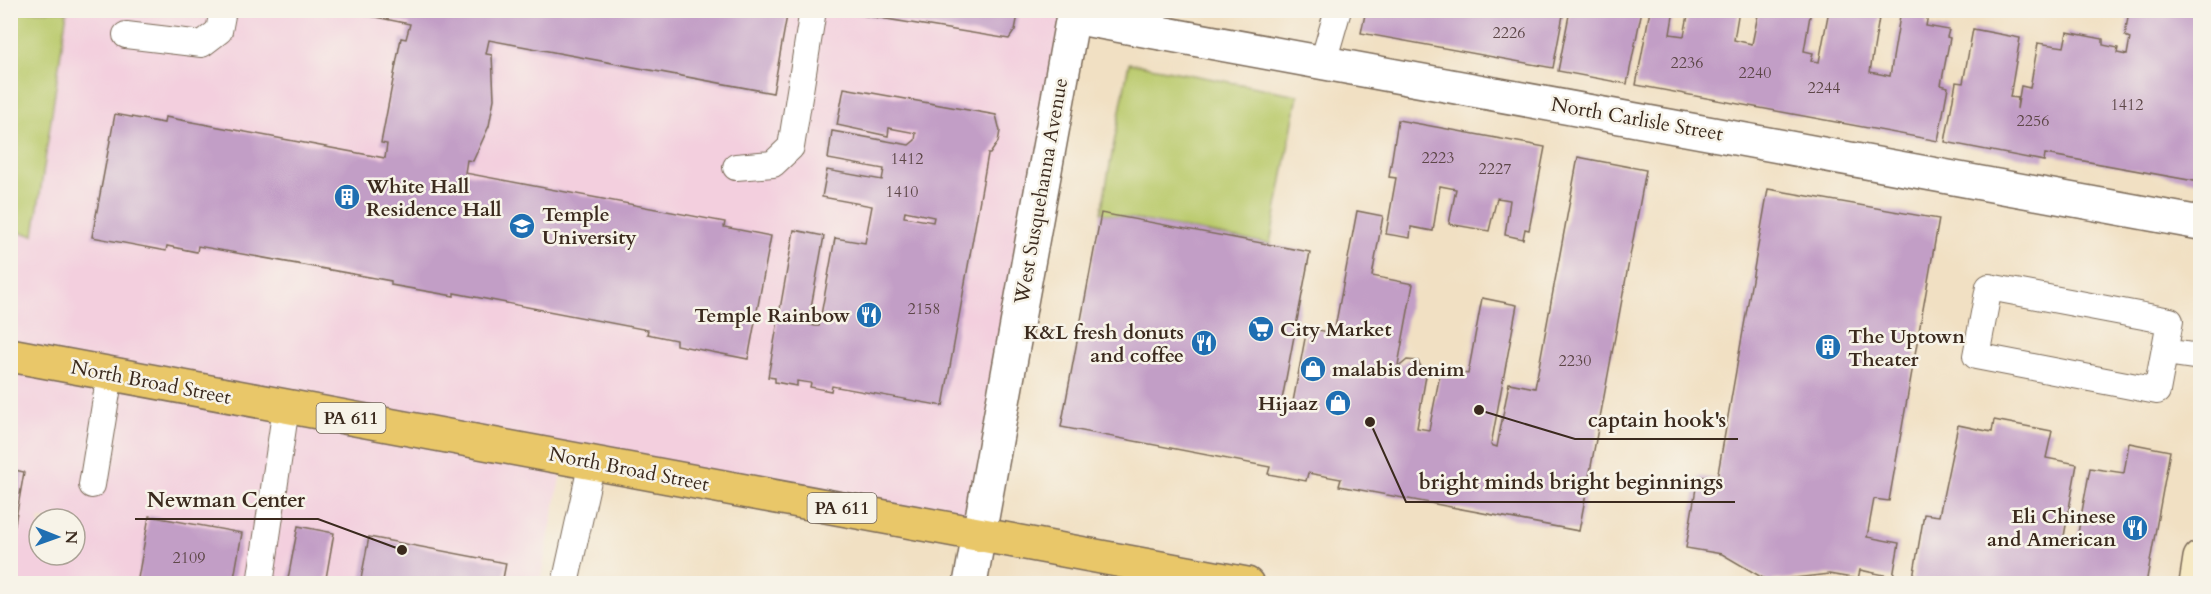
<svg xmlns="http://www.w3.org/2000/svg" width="2211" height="594" viewBox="0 0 2211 594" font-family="Cardo,serif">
<rect width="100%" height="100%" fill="#f7f3e8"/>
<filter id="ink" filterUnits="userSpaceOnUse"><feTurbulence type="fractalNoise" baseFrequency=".0167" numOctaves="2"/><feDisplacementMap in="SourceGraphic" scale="12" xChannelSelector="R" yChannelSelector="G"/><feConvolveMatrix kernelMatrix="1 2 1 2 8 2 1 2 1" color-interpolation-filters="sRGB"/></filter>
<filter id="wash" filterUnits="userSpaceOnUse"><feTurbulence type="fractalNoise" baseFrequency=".008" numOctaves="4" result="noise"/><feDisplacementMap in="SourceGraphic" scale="24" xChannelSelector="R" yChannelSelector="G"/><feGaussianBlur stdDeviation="1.35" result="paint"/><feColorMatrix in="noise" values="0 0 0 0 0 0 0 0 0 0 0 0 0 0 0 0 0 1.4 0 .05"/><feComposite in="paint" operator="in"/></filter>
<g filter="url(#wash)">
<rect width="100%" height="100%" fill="#f1e0c3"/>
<!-- built -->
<path fill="#f3cfde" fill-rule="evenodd" d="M1039,10L1073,17L979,533L564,457L540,583H11L10,11ZM39,519H75V555H39Z"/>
<!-- green -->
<path fill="#bbcb6e" stroke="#7b7a46" stroke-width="1.5" d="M10,11H67L34,235L11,231Z
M1129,63L1298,95L1270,244L1101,213Z"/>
<g id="blocks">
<!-- building -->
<path fill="#c29ec6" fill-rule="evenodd" d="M341,10H788L773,93L489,40L486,54L492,55L494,99L489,126L473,161L467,160L465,173L725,222L724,227L771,236L748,359L676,345V340L647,334L648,330L454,293V296L391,285V281L198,246L197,252L167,246L166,251L92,237L115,114L164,123L165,117L385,158L387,144L381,143L401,38L406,39L410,24Z
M856,10H1019L1015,30L1009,39L856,14Z
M1366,10H1564L1553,68L1361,33Z
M1570,10H1642L1627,84L1558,71Z
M1650,10H1674L1670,34L1684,36L1689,10H1739L1734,40L1752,44L1759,10H1811L1804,51L1813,53L1811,61L1819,62L1829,10L1880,12L1870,72L1890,76L1901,10H1929L1926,26L1949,30L1947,37L1950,38L1941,85L1948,87L1938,141L1636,85Z
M2129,10H2200V182L2045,154L2044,161L1945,142L1956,82L1963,83L1973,29L2020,38L2010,97L2018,98L2017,109L2021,86L2030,88L2038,43L2064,47L2067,32L2103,39V45L2118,48L2117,53L2127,55L2130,38L2125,36Z
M844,88L996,115L1000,131L998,142L990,154H988L943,406L832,386L831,391L810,387L811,383L797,381V386L775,382V378L768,377L794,230L824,236L808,324L815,326H819L835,238L865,243L872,206L822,197L827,170L882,180L884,169L828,159L832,131L909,145L915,140L916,133L889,128L888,136L837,125ZM905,211L934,217L933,222L904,217Z
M1398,120L1545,147L1529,230L1525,229L1523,239L1505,235L1510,200L1504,199L1497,198L1489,231L1449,224L1456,189L1440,186L1433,231L1411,227L1410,238L1386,234L1396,178L1389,177Z
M1578,157L1646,170L1579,531L1339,486L1341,479L1308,473L1306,481L1268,474L1270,467L1061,427L1101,213L1310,252L1281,405L1292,407L1307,328L1334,333L1357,211L1383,216L1372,276L1413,284L1398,365H1401L1407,360L1418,361L1423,370H1427L1417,428L1429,430L1441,369L1468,374L1482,298L1517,305L1491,445L1497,447L1509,383L1535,388Z
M1768,189L1939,219L1889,501L1874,499L1867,537L1899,543L1893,577L1860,570L1858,579L1829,574L1768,581L1722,554L1686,548L1698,476L1717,479Z
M1994,420L2052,431L2046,458L2077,464L2063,542L2076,544L2090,468L2124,473L2129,443L2170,451L2146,584H1912L1924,514L1939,516L1958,425L1992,432Z
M10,469L24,472L12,541H10Z
M149,516L242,533L233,584H137Z
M298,526L334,533L325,584H287Z
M369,537L506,563L502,584H360Z"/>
</g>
</g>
<g filter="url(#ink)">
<use href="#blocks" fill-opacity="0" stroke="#7b6a58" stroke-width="1.5"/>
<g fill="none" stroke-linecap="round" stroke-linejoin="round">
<!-- lane casing -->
<g stroke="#7b6a58" stroke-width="28">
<path id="lane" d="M126,35L202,44L219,31L223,10
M1323,62L1338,10
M736,167L773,164L791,147L813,10
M1989,287L2170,321L2157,391L1976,356Z
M2165,352L2200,357
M92,485L110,374
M260,584L286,407
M565,584L592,462"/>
</g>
<!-- street casing -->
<g stroke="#7b6a58" stroke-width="36">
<path id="street" d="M1073,17L2200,223
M970,584L1074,10"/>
</g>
<!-- secondary casing -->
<g stroke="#7b6a58" stroke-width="36">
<path id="secondary" d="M2196,584L2200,558"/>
</g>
<!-- primary casing -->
<g stroke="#7b6a58" stroke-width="36">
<path id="primary" d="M10,355L1247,584"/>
</g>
<!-- lane -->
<use href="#lane" stroke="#fff" stroke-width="26"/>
<!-- street -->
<use href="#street" stroke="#fff" stroke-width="33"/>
<!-- secondary -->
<use href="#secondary" stroke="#f6e9c3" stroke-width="33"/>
<!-- primary -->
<use href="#primary" stroke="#e9c769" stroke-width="33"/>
</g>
</g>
<!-- icons -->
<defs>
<g id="building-disc" transform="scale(1.35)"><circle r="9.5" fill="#1f6fb2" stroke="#f7f3e8"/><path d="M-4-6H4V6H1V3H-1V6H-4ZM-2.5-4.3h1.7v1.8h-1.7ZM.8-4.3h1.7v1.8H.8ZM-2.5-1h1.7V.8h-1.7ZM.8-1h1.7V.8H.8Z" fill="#fff"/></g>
<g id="university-disc" transform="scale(1.35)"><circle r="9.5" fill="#1f6fb2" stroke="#f7f3e8"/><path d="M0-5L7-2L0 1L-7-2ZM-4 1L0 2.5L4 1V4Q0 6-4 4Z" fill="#fff"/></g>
<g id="restaurant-disc" transform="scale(1.35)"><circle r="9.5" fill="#1f6fb2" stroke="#f7f3e8"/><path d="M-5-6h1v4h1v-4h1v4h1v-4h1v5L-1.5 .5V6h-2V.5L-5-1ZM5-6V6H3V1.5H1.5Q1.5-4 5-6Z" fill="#fff"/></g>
<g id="supermarket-disc" transform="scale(1.35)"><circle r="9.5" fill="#1f6fb2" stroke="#f7f3e8"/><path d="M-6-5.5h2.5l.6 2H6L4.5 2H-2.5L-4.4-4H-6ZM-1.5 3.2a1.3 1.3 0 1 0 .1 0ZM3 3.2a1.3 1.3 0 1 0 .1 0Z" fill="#fff"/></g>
<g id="shop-disc" transform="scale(1.35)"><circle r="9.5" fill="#1f6fb2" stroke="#f7f3e8"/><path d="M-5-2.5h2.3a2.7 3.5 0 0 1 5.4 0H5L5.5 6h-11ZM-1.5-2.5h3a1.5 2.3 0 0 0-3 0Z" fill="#fff"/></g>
</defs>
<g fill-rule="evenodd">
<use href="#building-disc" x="347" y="197"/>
<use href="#university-disc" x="522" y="226"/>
<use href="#restaurant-disc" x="869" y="315"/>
<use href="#supermarket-disc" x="1261" y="329"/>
<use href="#restaurant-disc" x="1204" y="343"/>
<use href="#building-disc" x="1828" y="347"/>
<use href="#shop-disc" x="1313" y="369"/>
<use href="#shop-disc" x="1338" y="403"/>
<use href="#restaurant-disc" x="2135" y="528"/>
</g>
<g text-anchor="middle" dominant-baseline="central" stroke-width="5" stroke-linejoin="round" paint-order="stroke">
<!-- number labels -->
<g font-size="16" fill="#5d4748">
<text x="1509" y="33">2226</text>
<text x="1687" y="63">2236</text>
<text x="1755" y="73">2240</text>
<text x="1824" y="88">2244</text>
<text x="2127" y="105">1412</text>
<text x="2033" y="121">2256</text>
<text x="1438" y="158">2223</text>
<text x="907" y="159">1412</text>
<text x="1495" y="169">2227</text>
<text x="902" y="192">1410</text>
<text x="924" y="309">2158</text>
<text x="1575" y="361">2230</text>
<text x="189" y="558">2109</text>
</g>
<!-- shield labels -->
<g fill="#f7f3e8" stroke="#73665b" stroke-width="1.5">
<rect x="316.5" y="403" width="69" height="30" rx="4.5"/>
<rect x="807.5" y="493" width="69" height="30" rx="4.5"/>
</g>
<g font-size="18" font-weight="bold" fill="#3b2a1e">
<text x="351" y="418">PA 611</text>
<text x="842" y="508">PA 611</text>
</g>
<!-- street labels -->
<g font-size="20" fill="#3b2a1e" stroke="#f7f3e8">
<text transform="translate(1637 119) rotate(10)">North Carlisle Street</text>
<text transform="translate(1041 191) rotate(-80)">West Susquehanna Avenue</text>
<text transform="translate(151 382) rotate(11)">North Broad Street</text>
<text transform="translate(629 469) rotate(11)">North Broad Street</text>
</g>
<!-- poi labels -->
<g font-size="20" font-weight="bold" fill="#3b2a1e" stroke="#f7f3e8" text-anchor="start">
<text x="366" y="186">White Hall<tspan x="366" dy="23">Residence Hall</tspan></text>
<text x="542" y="214">Temple<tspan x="542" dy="23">University</tspan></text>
<text x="850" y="315" text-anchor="end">Temple Rainbow</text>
<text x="1280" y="329">City Market</text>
<text x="1184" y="332" text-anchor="end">K&amp;L fresh donuts<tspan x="1184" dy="23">and coffee</tspan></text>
<text x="1848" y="336">The Uptown<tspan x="1848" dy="23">Theater</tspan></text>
<text x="1332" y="369">malabis denim</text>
<text x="1318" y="403" text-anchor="end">Hijaaz</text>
<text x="2116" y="516" text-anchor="end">Eli Chinese<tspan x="2116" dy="23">and American</tspan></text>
</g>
</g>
<!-- callouts -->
<path fill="none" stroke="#3b2a1e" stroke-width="2" d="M1479 410L1575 439H1738M1370 422L1406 502H1735M402 550L318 519H135"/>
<g fill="#3b2a1e" stroke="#f7f3e8" stroke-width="2">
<circle cx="1479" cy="410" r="6"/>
<circle cx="1370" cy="422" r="6"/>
<circle cx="402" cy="550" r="6"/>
</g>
<g font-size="21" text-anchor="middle" font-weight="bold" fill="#3b2a1e" stroke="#f7f3e8" stroke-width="5" stroke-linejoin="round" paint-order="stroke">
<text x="1657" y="427">captain hook's</text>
<text x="1571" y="489">bright minds bright beginnings</text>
<text x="226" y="507">Newman Center</text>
</g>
<!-- margin -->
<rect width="2211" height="594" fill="none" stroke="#f7f3e8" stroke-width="36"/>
<!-- north arrow -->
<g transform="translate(57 537) rotate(91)"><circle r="28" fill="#f7f3e8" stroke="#aca397" stroke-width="1.5"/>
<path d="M0-4.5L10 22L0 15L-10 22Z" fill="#1f6fb2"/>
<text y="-9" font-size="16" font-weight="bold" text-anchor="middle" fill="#3b2a1e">N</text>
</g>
</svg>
